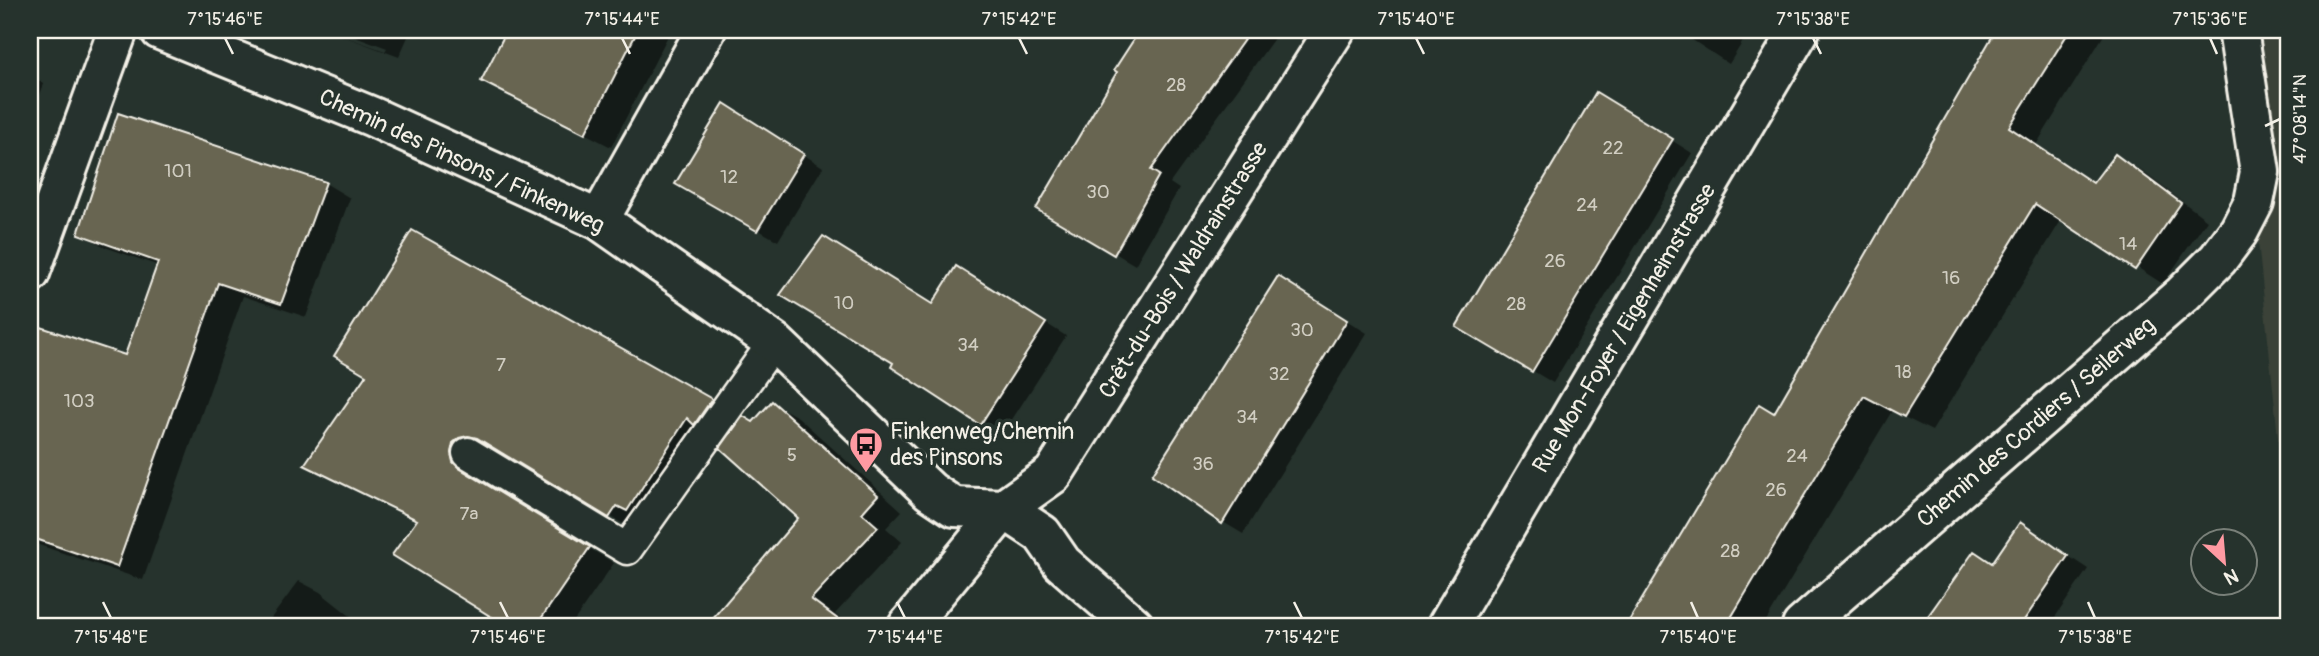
<svg xmlns="http://www.w3.org/2000/svg" width="2319" height="656" viewBox="0 0 2319 656" font-family="Pangolin,sans-serif">
<rect width="100%" height="100%" fill="#26332d"/>
<filter id="ink" filterUnits="userSpaceOnUse"><feTurbulence type="fractalNoise" baseFrequency=".0143" numOctaves="2"/><feDisplacementMap in="SourceGraphic" scale="14" xChannelSelector="R" yChannelSelector="G"/><feConvolveMatrix kernelMatrix="1 2 1 2 8 2 1 2 1" color-interpolation-filters="sRGB"/></filter>
<g filter="url(#ink)">
<!-- built -->
<path fill="#3a4238" d="M2238,30H2289V546L2254,202Z"/>
<!-- shadow -->
<path fill="#0007" d="M327,30L385,51L387,48L339,30H411L399,57Z
M509,30H671L611,147L483,80Z
M1142,30H1280L1170,183L1179,189L1135,265L1039,208L1120,72L1116,69Z
M1677,30H1750L1729,64Z
M1975,30H2107L2036,145L2095,184L2115,156L2143,172L2207,220L2163,284L2062,219L1932,431L1892,411L1763,626H1643L1632,620L1775,415L1992,40Z
M30,75L44,84L30,121Z
M1617,106L1692,153L1553,383L1458,326Z
M745,117L823,167L778,241L677,184Z
M325,183L350,198L306,317L243,296L143,580L30,542V356L40,328L126,357L159,266L105,247L80,233Z
M412,232L736,415L635,531L502,451L494,449L485,452L475,467L477,477L484,485L614,563L574,621L581,626H509L395,554L419,521L306,464L368,374Z
M977,280L1066,336L1002,435L893,366L933,305Z
M1299,291L1367,333L1243,534L1223,522Z
M772,403L798,417L902,511L886,528L902,542L835,614L851,626H708L800,518L753,424Z
M2020,524L2088,569L2049,626H1923L1974,553L1993,564Z
M299,581L320,592L363,626H265Z"/>
<!-- building -->
<path fill="#676551" stroke="#f4f1e8" stroke-width="2" d="M507,30H638L585,134L481,81Z
M1140,30H1251L1151,170L1159,175L1114,255L1036,209L1117,72L1114,70Z
M1996,30H2070L2009,127L2093,183L2115,154L2181,203L2135,270L2035,204L1904,417L1864,396L1726,626H1626L1759,404L1774,413Z
M1596,92L1673,139L1532,372L1456,327Z
M724,103L804,154L757,231L675,184Z
M118,113L326,182L281,304L218,283L117,567L30,537V351L38,326L125,355L158,262L78,234Z
M412,230L712,399L694,425L687,418L627,511L617,506L609,518L477,438L468,436L459,438L453,443L451,453L453,462L459,468L590,547L536,626H506L392,555L417,520L304,465L366,375L334,356Z
M823,236L932,304L956,266L1046,323L980,425L891,367L893,363L780,295Z
M1278,276L1347,320L1222,524L1152,475Z
M772,401L878,495L862,513L878,527L811,599L847,626H706L798,518L720,448L743,416L753,422Z
M2020,522L2068,556L2020,626H1921L1974,551L1992,563Z"/>
<g fill="none" stroke-linecap="round" stroke-linejoin="round">
<!-- service casing -->
<g stroke="#f4f1e8" stroke-width="35">
<path id="service" d="M468,453L627,549L774,342"/>
</g>
<!-- minor casing -->
<g stroke="#f4f1e8" stroke-width="44">
<path id="minor" d="M160,30L373,117L599,220L774,342L930,491L954,507L1004,509L1042,534L1062,563L1134,626
M599,220L706,30
M30,273L118,30
M908,626L1004,509L1053,474L1335,30
M1447,626L1800,30
M1802,626L2183,294L2218,259L2239,231L2254,202L2260,172L2238,30"/>
</g>
<!-- service -->
<use href="#service" stroke="#26332d" stroke-width="30"/>
<!-- minor -->
<use href="#minor" stroke="#26332d" stroke-width="38"/>
</g>
</g>
<!-- ticks -->
<path fill="none" stroke="#f4f1e8" stroke-width="2.5" d="M225,38L233,54M622,38L630,54M1019,38L1027,54M1416,38L1424,54M1813,38L1821,54M2210,38L2217,54M2265,126L2280,119M103,602L111,618M500,602L508,618M897,602L905,618M1294,602L1302,618M1691,602L1698,618M2088,602L2095,618"/>
<!-- icons -->
<defs>
<g id="bus-pin" transform="scale(1.75)"><path d="M0 17L-7.5 6A9.5 9.5 0 1 1 7.5 6Z" fill="#ff9aa2" stroke="#26332d"/><path d="M-5-6H5V4H4V6H2V4H-2V6H-4V4H-5ZM-3.5-4V0h7V-4ZM-3.5 1.2v1.5H-2V1.2ZM2 1.2v1.5H3.5V1.2Z" fill="#111"/></g>
</defs>
<g fill-rule="evenodd">
<use href="#bus-pin" x="866" y="444"/>
</g>
<g text-anchor="middle" dominant-baseline="central" stroke-width="7" stroke-linejoin="round" paint-order="stroke">
<!-- number labels -->
<g font-size="19" fill="#d1cec2">
<text x="1176" y="85">28</text>
<text x="1613" y="148">22</text>
<text x="178" y="171">101</text>
<text x="729" y="177">12</text>
<text x="1098" y="192">30</text>
<text x="1587" y="205">24</text>
<text x="2128" y="244">14</text>
<text x="1555" y="261">26</text>
<text x="1951" y="278">16</text>
<text x="844" y="303">10</text>
<text x="1516" y="304">28</text>
<text x="1302" y="330">30</text>
<text x="968" y="345">34</text>
<text x="501" y="365">7</text>
<text x="1903" y="372">18</text>
<text x="1279" y="374">32</text>
<text x="79" y="401">103</text>
<text x="1247" y="417">34</text>
<text x="792" y="455">5</text>
<text x="1797" y="456">24</text>
<text x="1203" y="464">36</text>
<text x="1776" y="490">26</text>
<text x="469" y="514">7a</text>
<text x="1730" y="551">28</text>
</g>
<!-- street labels -->
<g font-size="23" fill="#f4f1e8" stroke="#26332d">
<text transform="translate(462 161) rotate(25)">Chemin des Pinsons / Finkenweg</text>
<text transform="translate(1183 270) rotate(-58)">Crêt-du-Bois / Waldrainstrasse</text>
<text transform="translate(1624 328) rotate(-59)">Rue Mon-Foyer / Eigenheimstrasse</text>
<text transform="translate(2036 422) rotate(-41)">Chemin des Cordiers / Seilerweg</text>
</g>
<!-- poi labels -->
<g font-size="23" fill="#f4f1e8" stroke="#26332d" text-anchor="start">
<text x="890" y="431">Finkenweg/Chemin<tspan x="890" dy="26">des Pinsons</tspan></text>
</g>
</g>
<!-- margin -->
<rect width="2319" height="656" fill="none" stroke="#26332d" stroke-width="77"/>
<!-- north arrow -->
<g transform="translate(2224 562) rotate(154)"><circle r="33" fill="#26332d" stroke="#787f78" stroke-width="2"/>
<path d="M0-5L12 26L0 18L-12 26Z" fill="#ff9aa2"/>
<text y="-10" font-size="19" font-weight="bold" text-anchor="middle" fill="#f4f1e8">N</text>
</g>
<rect x="38" y="38" width="2242" height="580" fill="none" stroke="#f4f1e8" stroke-width="2.5"/>
<g font-size="18" text-anchor="middle" fill="#f4f1e8">
<text x="225" y="25">7°15'46"E</text>
<text x="622" y="25">7°15'44"E</text>
<text x="1019" y="25">7°15'42"E</text>
<text x="1416" y="25">7°15'40"E</text>
<text x="1813" y="25">7°15'38"E</text>
<text x="2210" y="25">7°15'36"E</text>
<text transform="translate(2300 119) rotate(-90)" y="6">47°08'14"N</text>
<text x="111" y="643">7°15'48"E</text>
<text x="508" y="643">7°15'46"E</text>
<text x="905" y="643">7°15'44"E</text>
<text x="1302" y="643">7°15'42"E</text>
<text x="1698" y="643">7°15'40"E</text>
<text x="2095" y="643">7°15'38"E</text>
</g>
</svg>
